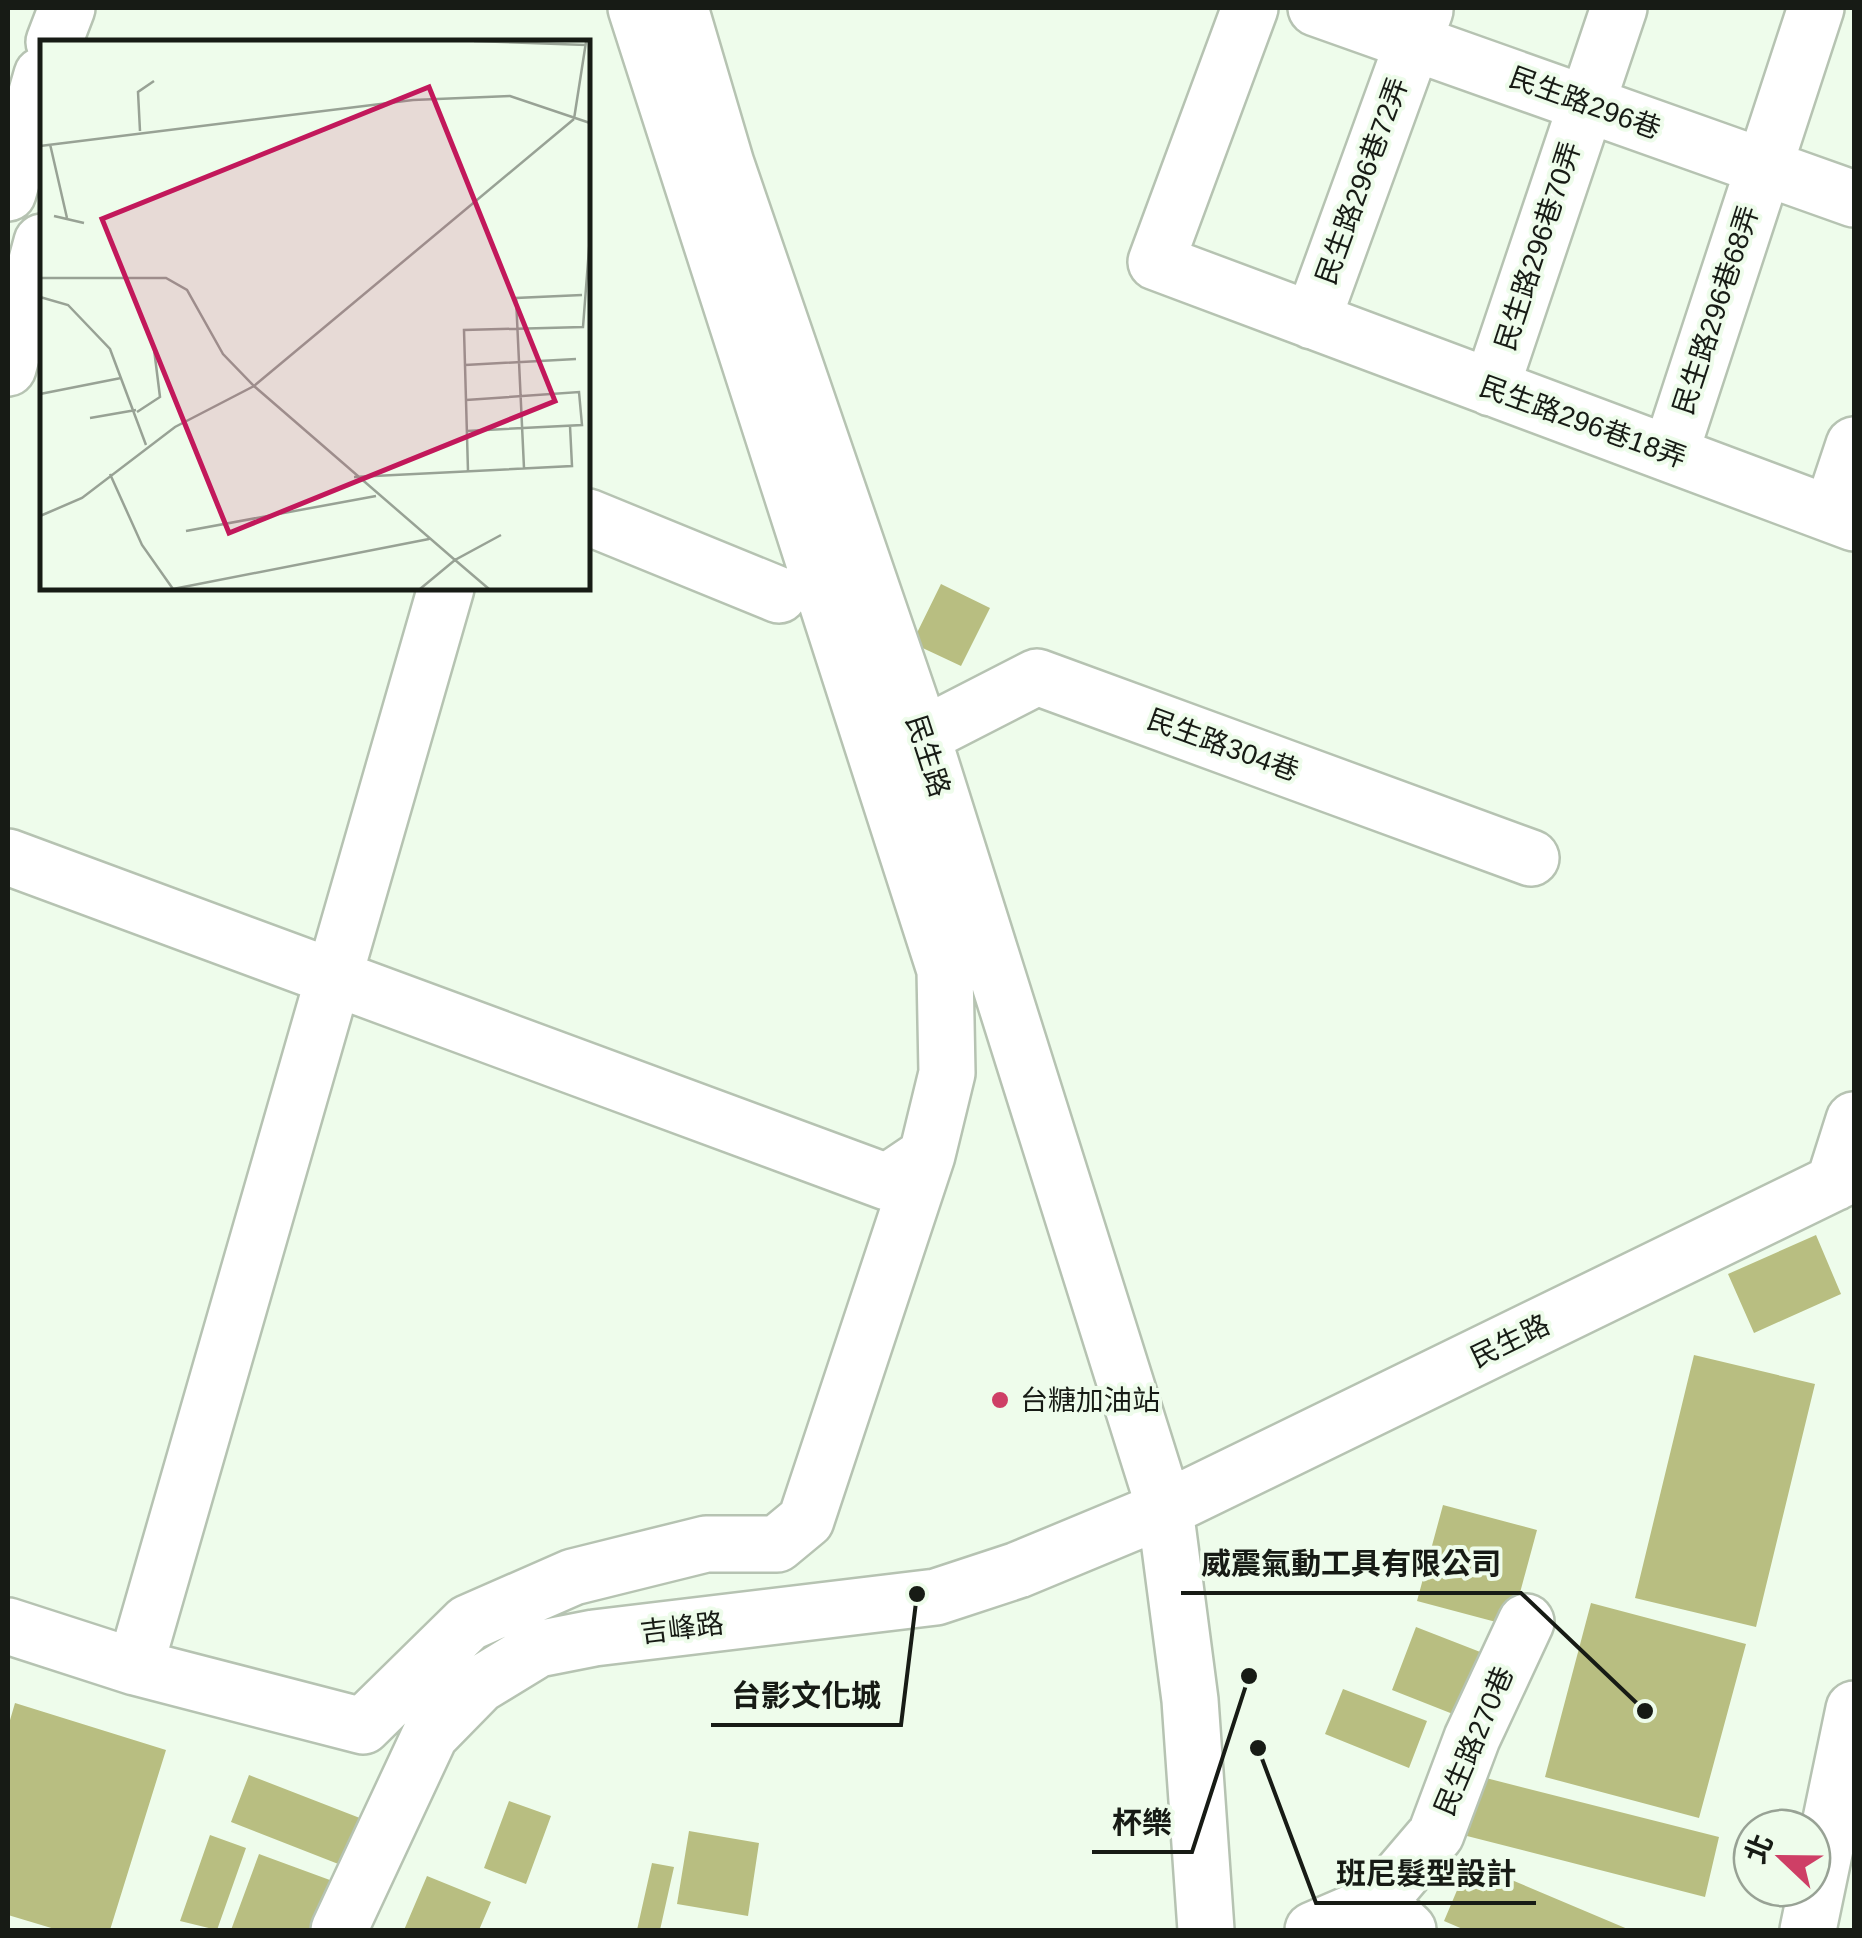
<svg xmlns="http://www.w3.org/2000/svg" width="1862" height="1938" viewBox="0 0 1862 1938" font-family="Arial,'Noto Sans TC',sans-serif">
<rect width="100%" height="100%" fill="#eefceb"/>
<!-- building -->
<path fill="#b8be81" d="M941,584L990,608L961,666L912,643Z
M1816,1235L1841,1294L1754,1333L1728,1274Z
M1694,1355L1815,1384L1756,1627L1635,1598Z
M1443,1505L1537,1530L1511,1626L1417,1601Z
M1591,1603L1746,1644L1699,1818L1545,1777Z
M1416,1627L1488,1655L1463,1718L1392,1690Z
M1343,1689L1427,1721L1409,1768L1325,1734Z
M15,1703L166,1750L110,1930H58L8,1915V1727Z
M249,1775L365,1820L346,1867L231,1822Z
M1482,1777L1719,1837L1705,1897L1467,1836Z
M509,1801L551,1816L526,1884L484,1868Z
M689,1831L759,1843L748,1916L677,1904Z
M210,1835L246,1848L217,1930L180,1921Z
M259,1854L338,1883L320,1930H231Z
M1469,1862L1630,1930H1465L1444,1921Z
M652,1863L674,1867L660,1930H637Z
M427,1876L491,1902L479,1930H404Z"/>
<g fill="none" stroke-linecap="round" stroke-linejoin="round">
<!-- minor casing -->
<g stroke="#b6c3b2" stroke-width="60">
<path id="minor" d="M680,8L726,164L922,736L1165,1509L1190,1700L1206,1930
M1250,8L1156,262L1854,523
M1316,8L1854,199
M54,42L67,8
M8,193L42,75
M23,313L42,242
M1312,321L1425,10
M8,368L23,313L42,320
M1491,388L1619,8
M1670,454L1816,8
M1831,514L1854,445
M588,517L779,595
M922,736L1037,677L1531,858
M8,857L887,1182L927,1155
M1834,1183L1854,1120
M8,1626L135,1667L363,1726L468,1623L573,1577L706,1544H777L806,1520L927,1155L947,1073L945,970L636,8
M135,1667L446,588
M1378,1902L1436,1834L1472,1738L1526,1622
M339,1930L430,1735L479,1685L538,1649L594,1638L936,1597L1018,1570L1165,1509L1854,1173
M1313,1930L1378,1902L1408,1930
M1808,1930L1854,1709"/>
</g>
<!-- minor -->
<use href="#minor" stroke="#fff" stroke-width="55"/>
</g>
<!-- markers -->
<circle fill="#ce3f66" stroke="#eefceb" stroke-width="4" cx="1000" cy="1400" r="10"/>
<g text-anchor="middle" dominant-baseline="central" stroke-width="8" stroke-linejoin="round" paint-order="stroke">
<!-- street labels -->
<g font-size="28" fill="#171b15" stroke="#eefceb">
<text transform="translate(1585 103) rotate(20)">民生路296巷</text>
<text transform="translate(1362 181) rotate(-70)">民生路296巷72弄</text>
<text transform="translate(1538 246) rotate(-72)">民生路296巷70弄</text>
<text transform="translate(1716 310) rotate(-72)">民生路296巷68弄</text>
<text transform="translate(1583 422) rotate(20)">民生路296巷18弄</text>
<text transform="translate(1223 745) rotate(20)">民生路304巷</text>
<text transform="translate(928 756) rotate(72)">民生路</text>
<text transform="translate(1510 1341) rotate(-26)">民生路</text>
<text transform="translate(682 1628) rotate(-7)">吉峰路</text>
<text transform="translate(1474 1741) rotate(-67)">民生路270巷</text>
</g>
<!-- poi labels -->
<g font-size="28" fill="#171b15" stroke="#eefceb" text-anchor="start">
<text x="1020" y="1400">台糖加油站</text>
</g>
</g>
<!-- overview -->
<g transform="translate(40 40)">
<rect width="550" height="550" fill="#eefceb"/>
<path fill="none" stroke="#98a295" stroke-width="2.5" d="M434,1L546,5M534,79L546,2M100,91L98,52L114,41M10,104L27,178M0,106L373,60L470,56L550,83M14,176L44,183M0,238H126L147,250L183,314L214,346L415,520L380,549M0,257L28,265L70,309L106,405M425,325L536,319M0,354L81,338M426,360L539,352L542,385L427,391M97,372L120,357L114,309M50,378L96,370M484,428L476,258L542,255M428,431L424,290L543,287L550,196M70,434L102,505L133,549M314,437L532,426L530,386M0,476L42,458L135,387L214,346L534,79M146,491L336,456M133,549L389,499M449,549L415,520L461,495"/>
<path fill="#c2185b" fill-opacity="0.15" stroke="#c2185b" stroke-width="5" d="M389,47L515,361L189,493L62,179Z"/>
<rect width="550" height="550" fill="none" stroke="#171b15" stroke-width="5"/>
</g>
<!-- callouts -->
<path fill="none" stroke="#171b15" stroke-width="4" d="M1645 1711L1521 1593H1181M917 1594L901 1725H711M1249 1676L1192 1852H1092M1258 1748L1316 1903H1536"/>
<g fill="#171b15" stroke="#eefceb" stroke-width="4">
<circle cx="1645" cy="1711" r="10"/>
<circle cx="917" cy="1594" r="10"/>
<circle cx="1249" cy="1676" r="10"/>
<circle cx="1258" cy="1748" r="10"/>
</g>
<g font-size="30" text-anchor="middle" font-weight="bold" fill="#171b15" stroke="#eefceb" stroke-width="8" stroke-linejoin="round" paint-order="stroke">
<text x="1351" y="1574">威震氣動工具有限公司</text>
<text x="806" y="1706">台影文化城</text>
<text x="1142" y="1833">杯樂</text>
<text x="1426" y="1884">班尼髮型設計</text>
</g>
<!-- border -->
<rect width="1862" height="1938" fill="none" stroke="#171b15" stroke-width="20"/>
<!-- north arrow -->
<g transform="translate(1782 1858) rotate(292)"><circle r="48" fill="#eefceb" stroke="#98a295" stroke-width="2.5"/>
<path d="M0-8L18 38L0 25L-18 38Z" fill="#ce3f66"/>
<text y="-15" font-size="28" font-weight="bold" text-anchor="middle" fill="#171b15">北</text>
</g>
</svg>
